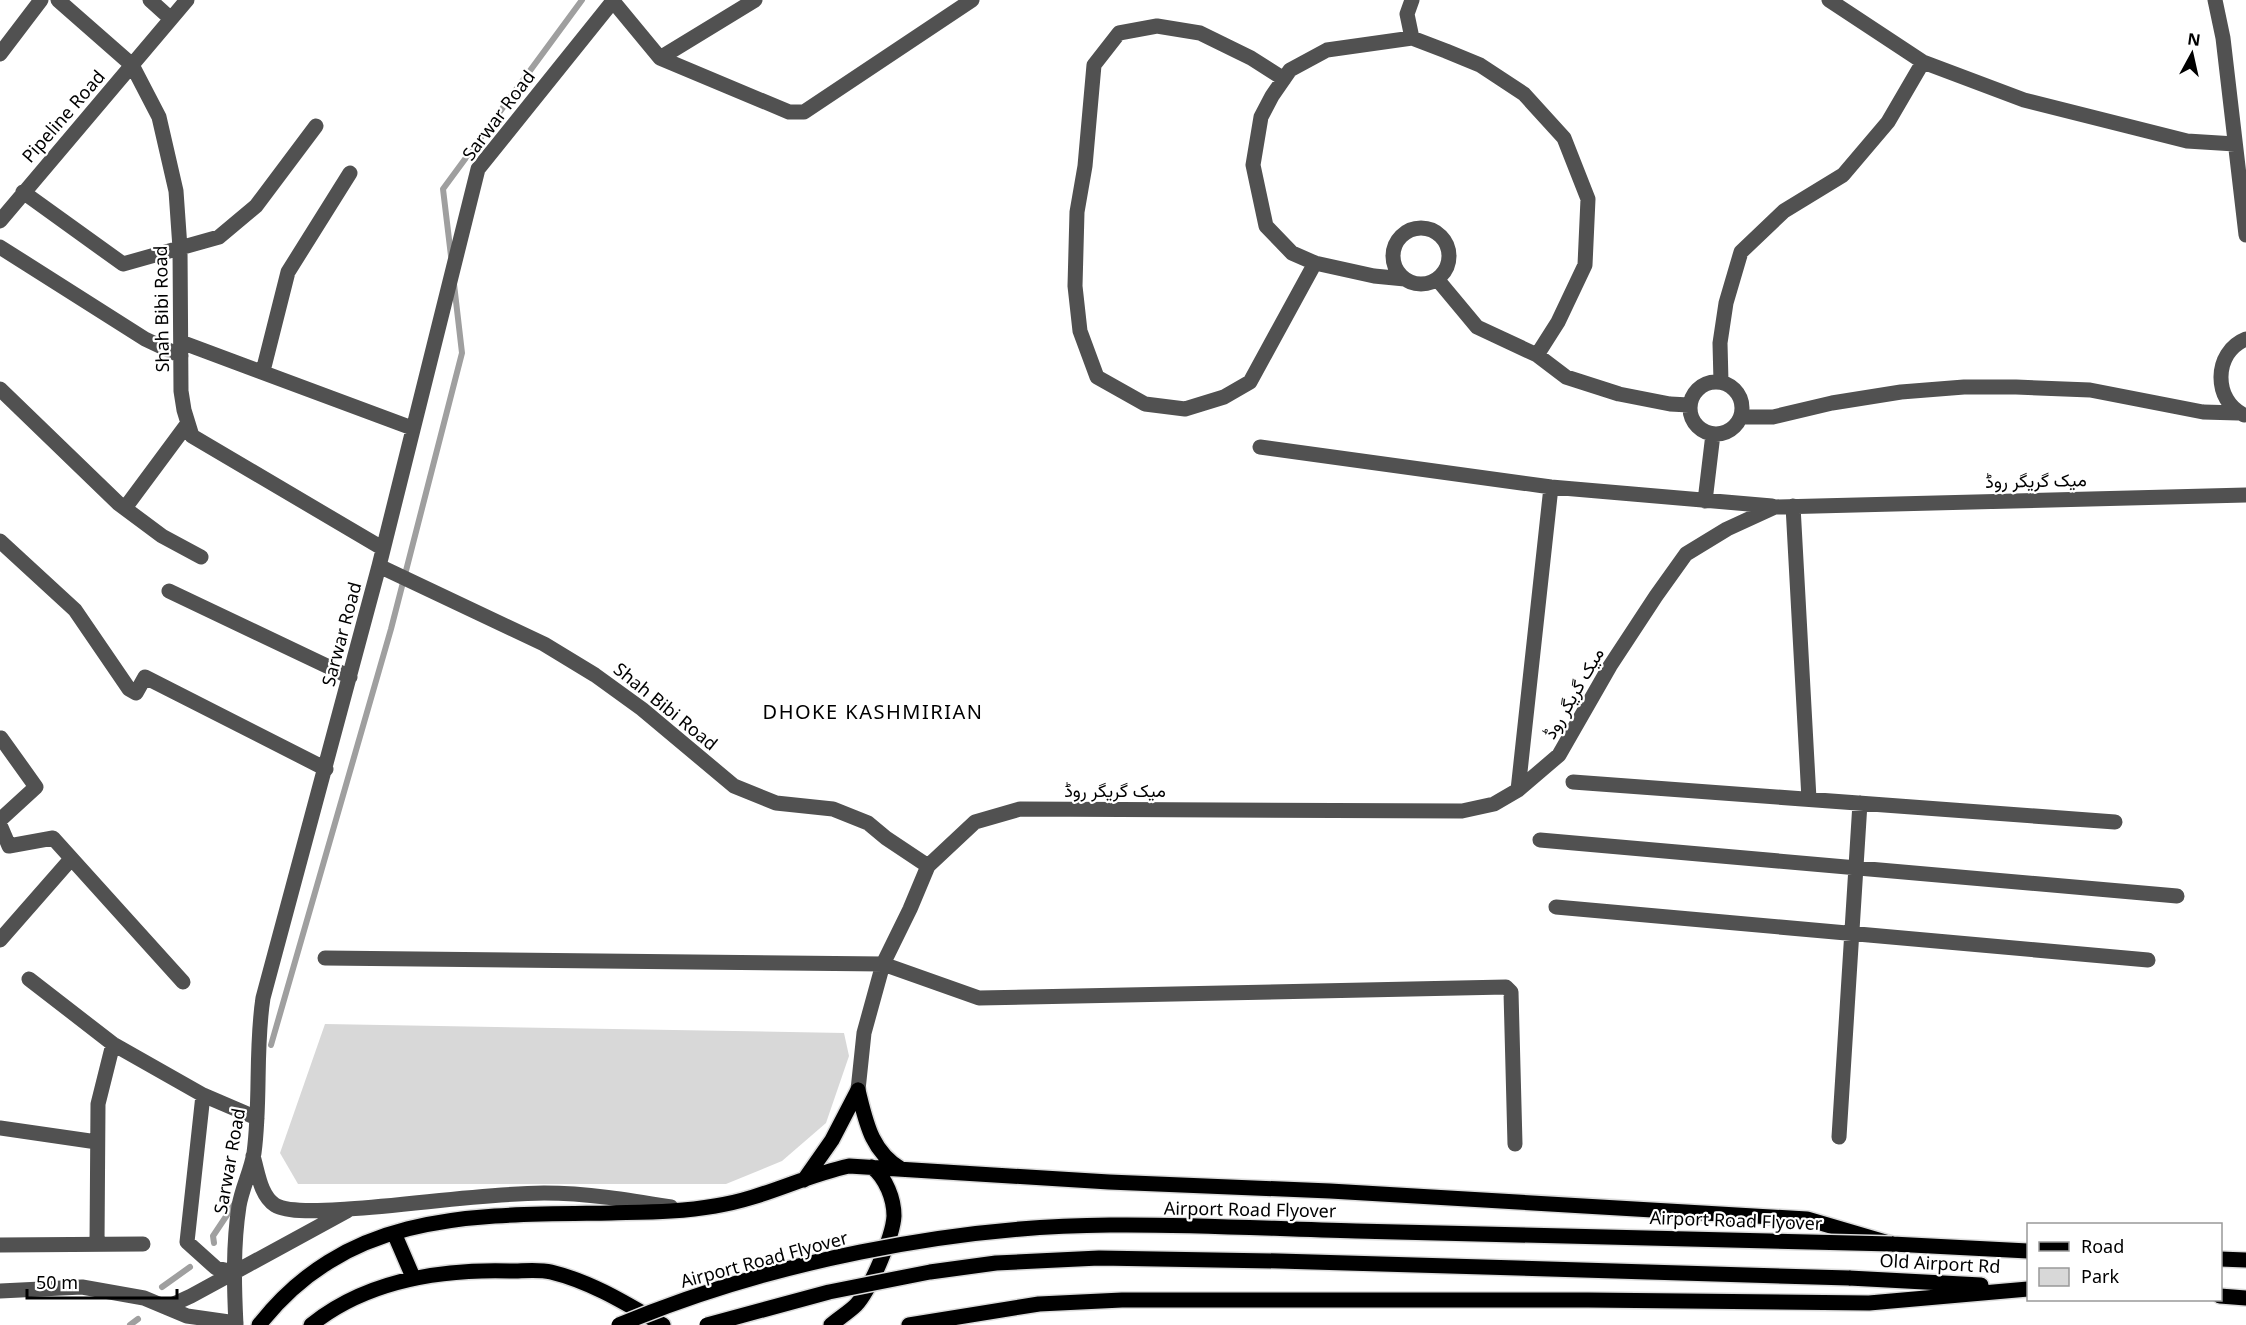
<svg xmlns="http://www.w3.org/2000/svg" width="2246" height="1325" viewBox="0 0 2246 1325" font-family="'Noto Sans',Vazirmatn,sans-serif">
<rect width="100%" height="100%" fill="#fff"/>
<!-- green -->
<path fill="#d8d8d8" d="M325,1024L844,1033L849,1056L826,1123L782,1161L726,1184H298L280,1153Z"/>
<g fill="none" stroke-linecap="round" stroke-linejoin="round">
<!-- stream -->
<path stroke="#9f9f9f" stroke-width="6" d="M451,256L443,189L582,0
M271,1045L391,629L462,353L454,284
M214,1243L213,1236L235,1203
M162,1287L190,1267
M130,1325L138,1319"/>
<!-- major casing -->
<g stroke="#dbdbdb" stroke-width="18">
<path id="major" d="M858,1090C866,1122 871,1151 901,1169
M804,1180L832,1140L858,1090
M394,1233L413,1277
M2220,1259L2246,1260
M1849,1278L1981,1285
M2220,1296L2246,1298
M259,1325C350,1209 477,1215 611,1213C645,1212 681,1212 715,1206C762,1199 803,1176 849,1166L1109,1182L1330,1191L1807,1219L1892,1244L2028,1251
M311,1325C367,1280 440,1269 510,1271C523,1271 539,1269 551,1272C592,1282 627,1304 663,1325
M831,1325C839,1318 849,1312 856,1305C870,1290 893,1236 894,1216C894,1199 886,1178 872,1167
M909,1325L1039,1304L1122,1300H1588L1869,1303L2028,1289"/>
</g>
<!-- minor -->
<path stroke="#515151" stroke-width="15" d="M58,0L132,65L159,117L176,191L180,248L181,391L184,410L192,436L382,548
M150,0L171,19
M612,0L660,58L789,112H804L972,0
M1412,0L1407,14L1412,38
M1829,0L1923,62L2024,100L2187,141L2235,144
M2215,0L2223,38L2246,235
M0,54L41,0
M660,58L755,0
M1284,79L1251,58L1200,33L1157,26L1119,33L1094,65L1085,166L1077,212L1075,286L1080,331L1097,377L1145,404L1185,409L1224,397L1250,382L1315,263
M23,192L123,264L219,237L256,206L316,126
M0,221L187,0
M1393 256a28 28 0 1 1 56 0a28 28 0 1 1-56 0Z
M0,247L145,339L181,356
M1405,279L1374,276L1315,263L1292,253L1266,226L1253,165L1261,117L1272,96L1290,70L1327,50L1412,38L1446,51L1480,65L1524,94L1564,138L1588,199L1585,265L1558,322L1537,355
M1437,279L1477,327L1537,355L1566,377L1619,394L1670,404L1689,405
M181,342L412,428
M263,371L288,272L350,173
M1690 408a26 26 0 1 1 52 0a26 26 0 1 1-52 0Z
M1721,382L1720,343L1726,303L1741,252L1784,211L1843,175L1888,122L1923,62
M0,389L119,504L162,536L201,557
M2244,415C2213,401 2213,352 2246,339
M1741,417H1773L1832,403L1901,392L1964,387H2016L2090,390L2203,412L2238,413
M1260,447L1551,487L1772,506
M1705,501L1713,434
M1793,506L1809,799
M125,508L188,423
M0,541L75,610L129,689L136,693L145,677L326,769
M379,566L544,644L595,675L642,709L734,786L776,803L833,809L868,823L886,838L928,866
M169,591L350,677
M1573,782L2115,822
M1518,790L1551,487
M0,820L36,787L1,738
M0,825L9,846L53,838L183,982
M1540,840L2177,896
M1556,907L2148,960
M0,940L71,859
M325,958L883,964L979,998L1506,987L1511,992L1515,1144
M29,979L113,1044L203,1095L257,1118
M858,1090L864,1033L883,964L910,909L928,866L975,822L1020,809L1462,811L1494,804L1518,790L1559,755L1610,666L1656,596L1686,554L1727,529L1775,507L2246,495
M203,1095L187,1242L216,1268L234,1272
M0,1128L97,1142
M1839,1137L1860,803
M253,1156C258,1172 260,1195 275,1205C290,1214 330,1210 348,1209C413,1205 478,1194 544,1193C587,1193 629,1200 671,1207
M97,1244L98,1104L113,1044
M0,1245L143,1244
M0,1291L82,1287L144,1298L187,1316L236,1323
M167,1307L191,1296L347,1211
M236,1325C234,1285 233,1245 239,1206C242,1188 251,1171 254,1153C261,1101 255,1050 263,998L379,566L478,169L613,1"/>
<!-- major -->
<use href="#major" stroke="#000" stroke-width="15"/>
<!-- major-bridge casing -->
<g stroke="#dbdbdb" stroke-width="18" stroke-linecap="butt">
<path id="major-bridge" d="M619,1325C766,1263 951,1226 1110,1225C1192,1224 1274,1229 1356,1231C1534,1234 1713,1239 1892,1244
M707,1325L829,1292L930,1272L996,1263L1099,1258L1279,1261L1849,1278"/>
</g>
<!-- major-bridge -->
<use href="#major-bridge" stroke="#000" stroke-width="15"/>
</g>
<g text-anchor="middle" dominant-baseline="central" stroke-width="4.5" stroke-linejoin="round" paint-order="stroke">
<!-- street labels -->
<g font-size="18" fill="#000" stroke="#fff">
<text transform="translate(498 115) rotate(-53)">Sarwar Road</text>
<text transform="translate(63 116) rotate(-49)">Pipeline Road</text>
<text transform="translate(161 309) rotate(-91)">Shah Bibi Road</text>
<text transform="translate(2036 480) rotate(-1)">میک گریگر روڈ</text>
<text transform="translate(341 634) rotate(-75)">Sarwar Road</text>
<text transform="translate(1573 693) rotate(-60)">میک گریگر روڈ</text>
<text transform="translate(666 706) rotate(39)">Shah Bibi Road</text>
<text x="1115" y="790">میک گریگر روڈ</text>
<text transform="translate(229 1161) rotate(-80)">Sarwar Road</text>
<text transform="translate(1250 1209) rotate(1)">Airport Road Flyover</text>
<text transform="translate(1736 1220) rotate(2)">Airport Road Flyover</text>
<text transform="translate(764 1259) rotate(-15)">Airport Road Flyover</text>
<text transform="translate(1940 1263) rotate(3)">Old Airport Rd</text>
</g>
<!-- neighbourhood labels -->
<g font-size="20" letter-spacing="1.5" fill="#000" stroke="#fff">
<text x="873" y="711">DHOKE KASHMIRIAN</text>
</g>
</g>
<!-- legend -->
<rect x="2027" y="1223" width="195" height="78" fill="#ffffff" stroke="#999999" stroke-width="1.5"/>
<rect x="2039" y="1242" width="30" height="9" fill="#000000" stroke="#999999" stroke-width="1.5"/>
<text x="2081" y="1253" font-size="18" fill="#000000">Road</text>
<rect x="2039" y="1268" width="30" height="18" fill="#d8d8d8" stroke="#999999" stroke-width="1.5"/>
<text x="2081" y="1283" font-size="18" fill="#000000">Park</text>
<!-- north arrow -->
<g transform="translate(2192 54) rotate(8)" stroke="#ffffff" stroke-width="4.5" paint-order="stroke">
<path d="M0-4.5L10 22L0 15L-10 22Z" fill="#000000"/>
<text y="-9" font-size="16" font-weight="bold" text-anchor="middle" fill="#000000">N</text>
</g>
<!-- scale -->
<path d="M27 1289v9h150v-9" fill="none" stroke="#000000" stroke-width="3"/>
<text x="36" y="1289" font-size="18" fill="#000000" stroke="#ffffff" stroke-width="4.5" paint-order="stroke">50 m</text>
</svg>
